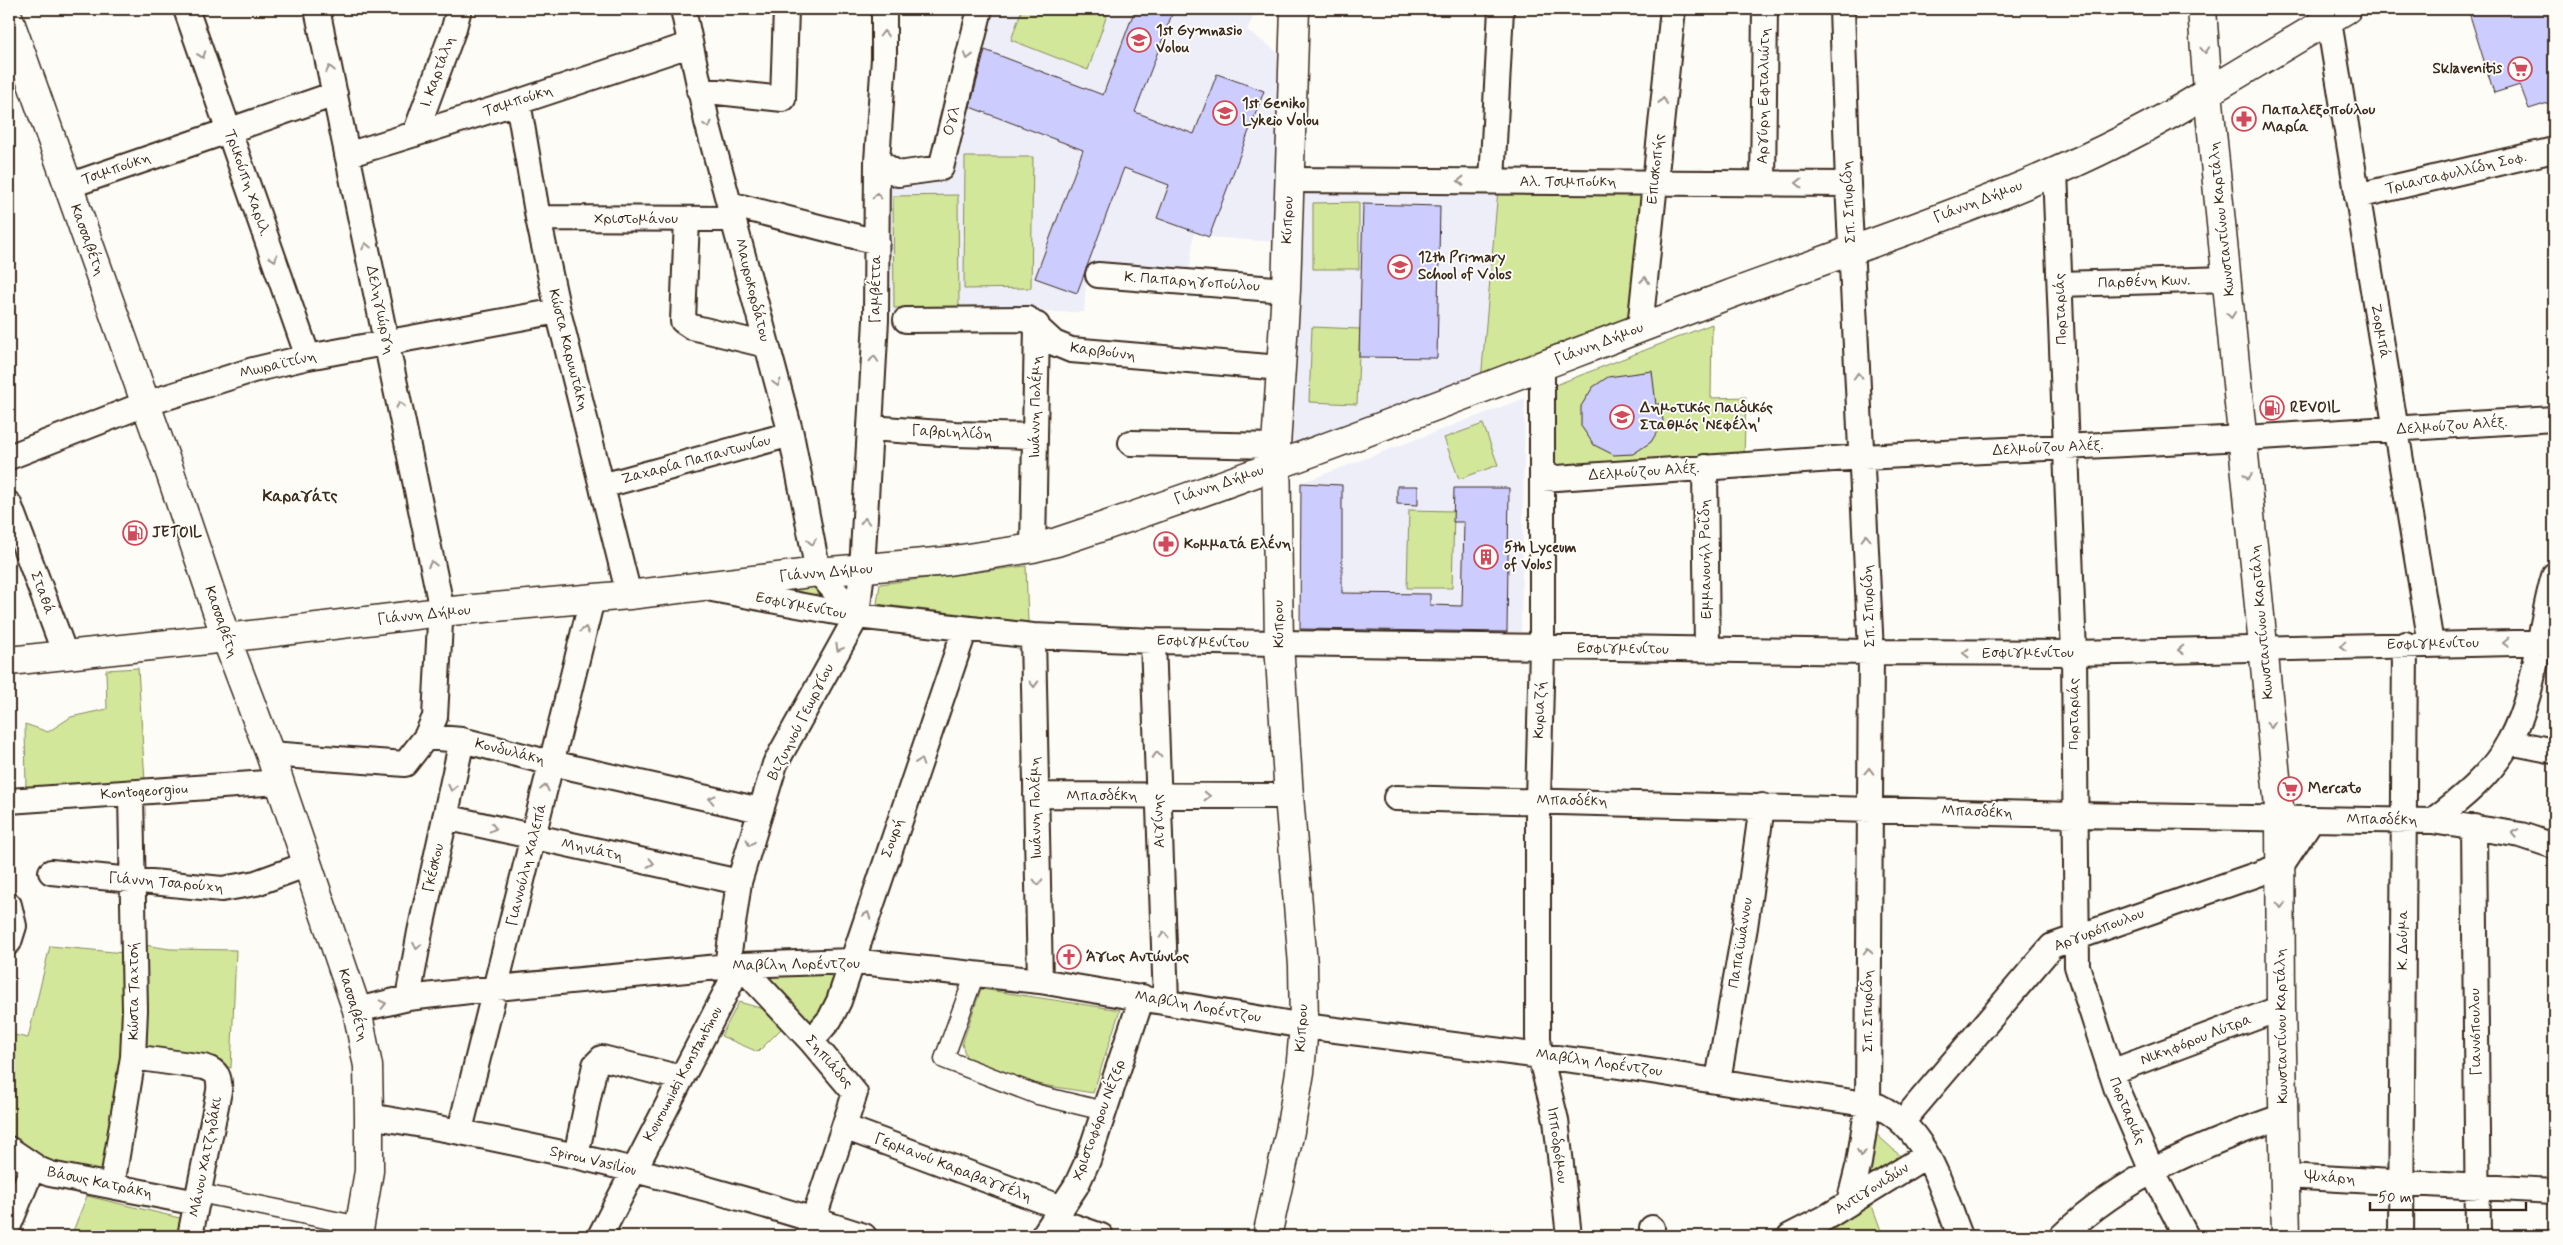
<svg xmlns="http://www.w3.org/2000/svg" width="2563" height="1245" viewBox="0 0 2563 1245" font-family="Mynerve,sans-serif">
<rect width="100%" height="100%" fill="#fdfcf7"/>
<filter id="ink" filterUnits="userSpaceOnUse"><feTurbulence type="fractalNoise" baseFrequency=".02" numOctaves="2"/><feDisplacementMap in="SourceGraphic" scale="10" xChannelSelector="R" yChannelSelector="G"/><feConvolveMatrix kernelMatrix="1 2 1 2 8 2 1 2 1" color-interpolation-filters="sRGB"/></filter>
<g filter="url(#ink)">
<!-- built -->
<path fill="#eeeef9" d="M988,9H1257L1247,30L1283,56L1274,242L1209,237L1194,232L1189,274L1087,267L1084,312H892L890,189L896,181H944Z
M1296,188L1498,190L1481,380L1283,454Z
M1525,398L1521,632L1300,629L1301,483Z"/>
<!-- green -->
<path fill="#d3e79b" stroke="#87885c" d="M1022,9H1109L1088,70L1011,40Z
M965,157H1033L1031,288L964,289Z
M1498,190H1647L1633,321L1481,380Z
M958,195L959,307L894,308L893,196Z
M1359,202V269H1313V203Z
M1712,324L1711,398L1746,397L1744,456L1553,469V386Z
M1312,327L1360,329L1357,404L1309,402Z
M1483,424L1498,465L1459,479L1444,438Z
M1409,510L1454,511L1452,588H1407Z
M1026,566L1028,622L877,604L880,584Z
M815,584L831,600L780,589Z
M138,668L145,782L26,790L25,724L48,732L71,717L107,709L106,670Z
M144,945L170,949L236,950L231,1068L209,1061L147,1049Z
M50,946L124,953L122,1060L103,1175L45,1163L9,1137V1034L28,1038Z
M835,972L841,977L814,1024H805L768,981V975Z
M981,989L1120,1010L1093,1093L1036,1084L966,1057L962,1044Z
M739,1002L767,1010L783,1027L758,1052L721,1036Z
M1875,1133L1905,1160L1866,1184Z
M87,1196L184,1219L180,1236H71Z
M1871,1203L1883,1236H1815Z"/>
<!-- building -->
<path fill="#ccf" stroke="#3b2a1e" d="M1135,9H1174L1135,112L1194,134L1217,74L1264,91L1209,237L1157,218L1169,185L1124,168L1077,293L1035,278L1083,150L970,107L985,50L1103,95Z
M2468,9H2554V101L2529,109L2520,85L2494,93Z
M1363,204L1440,206L1437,358L1359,357Z
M1652,371L1656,405L1661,403L1663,422L1651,442L1633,454L1614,455L1594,445L1581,426V406L1593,387L1608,377Z
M1301,483L1342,485V593L1430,594V605L1462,606L1464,522H1453L1454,488H1509L1507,632L1300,629Z
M1397,486H1418V505L1397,504Z"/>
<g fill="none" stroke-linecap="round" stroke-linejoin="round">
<!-- pedestrian casing -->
<g stroke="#3b2a1e" stroke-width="21">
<path id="pedestrian" d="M975,974L944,1059L1038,1095L1104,1111
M199,1193L360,1226"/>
</g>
<!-- minor casing -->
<g stroke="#3b2a1e" stroke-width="28">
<path id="minor" d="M186,9L308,357
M683,9L707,122L791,434L818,572L857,616
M1842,9L1848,184L1871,652L1868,1104L1859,1163L1849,1203
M2327,9L2431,644
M699,90L783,99L786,9
M518,102L538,218L558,311L629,595
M415,134L454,28L459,9
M347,155L518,102L689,45
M877,161L898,174L941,168L980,9
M2055,171L2074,653L2077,966L2117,1090L2152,1171L2186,1236
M1289,180L1848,184
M1492,181L1501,9
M1763,183L1765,9
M68,186L335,94
M2357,196L2554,150
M730,204L877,242
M538,218L734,219
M687,219L683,321L692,327L766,345
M1098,275L1286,290
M2060,284L2228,279
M906,320L1028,319L1054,343L1071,350L1281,368
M1640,328L1673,9
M1542,365V648L1538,800V1038L1540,1055L1556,1120L1569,1236
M870,428L955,434L1035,436
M1131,443L1276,446
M9,457L145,404L253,370L308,357L558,311
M1705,467L1707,650
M1542,479L1863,457L2244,438L2554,419
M602,486L791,434
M9,504L65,654
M1033,548L1037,325
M712,589L857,616L1033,636L1153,641L1871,652L2074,653L2554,642
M1033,636L1040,981
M1153,641L1166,1001
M426,737L462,740L551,763L760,810
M2509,742L2554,751
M270,754L405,764L426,737L435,717L440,623L439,596L317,9
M1036,795L1289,796
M1396,798L2075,815L2432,821L2521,835L2554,846
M9,801L279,782
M445,817L739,882
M2432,821C2460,800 2492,774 2509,742C2537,692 2538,630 2554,576
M2474,827L2478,1236
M51,872L222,889L256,883L308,864
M9,905L14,926L9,942
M727,966L739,882L775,764L857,616L862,570L876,320L877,161L884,58V9
M408,998L420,932L462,740
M357,1010L408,998L496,988L740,965L851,961L1040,981L1304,1026L1612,1065L1878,1106C1928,1130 1941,1188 1960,1236
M811,1041L830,1019L839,1001L965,629
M133,1057L204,1067C218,1071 220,1078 219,1091L190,1236
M2111,1072L2281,1008
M1718,1080L1745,927L1762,806
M369,1116C536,1143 703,1183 864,1236
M1903,1121L2052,946L2281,866L2312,819
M844,1127L1062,1208
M460,1130L592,599
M9,1149L40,1170L50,1174L197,1203
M576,1156L595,1065L602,1058L681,1078
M2285,1176L2554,1191
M112,1186L133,1057L135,1010L131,794
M1055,1220L1101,1236
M9,1225L33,1166
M1652,1228V1236
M600,1236L740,965L811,1041L855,1093L808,1236
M1043,1236L1076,1186L1088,1160L1142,997
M1790,1236L1825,1218L1927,1155
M2062,1236C2123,1177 2205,1143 2284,1116
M2401,1236L2405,644"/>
</g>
<!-- tertiary casing -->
<g stroke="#3b2a1e" stroke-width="31">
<path id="tertiary" d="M9,19L170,472L226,638L270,754L357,1010L368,1066L369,1116V1171L358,1236
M9,661L226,638L440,612L629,595L818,572L948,561L1033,548L1057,542C1283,467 1505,379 1728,295C1890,235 2061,184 2208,92L2280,817L2281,1008L2286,1236
M1267,1236L1290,1131L1300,1072L1304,1026L1303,965L1289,796L1279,644L1276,446L1286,290L1295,9"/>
</g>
<!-- secondary casing -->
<g stroke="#3b2a1e" stroke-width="31">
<path id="secondary" d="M2202,9L2208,92L2347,9"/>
</g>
<!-- pedestrian -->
<use href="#pedestrian" stroke="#fdfcf7" stroke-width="18"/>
<!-- minor -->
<use href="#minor" stroke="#fdfcf7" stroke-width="24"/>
<!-- tertiary -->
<use href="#tertiary" stroke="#fdfcf7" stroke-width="28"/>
<!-- secondary -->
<use href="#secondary" stroke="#fdfcf7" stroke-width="28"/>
</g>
<!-- one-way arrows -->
<defs><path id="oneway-chevron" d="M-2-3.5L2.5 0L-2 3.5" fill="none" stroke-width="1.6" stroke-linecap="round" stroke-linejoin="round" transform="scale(1.25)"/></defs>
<g stroke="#9c938a">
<use href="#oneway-chevron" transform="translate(884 34) rotate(-90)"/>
<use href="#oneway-chevron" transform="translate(2205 50) rotate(86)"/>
<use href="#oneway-chevron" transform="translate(202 55) rotate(71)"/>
<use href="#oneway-chevron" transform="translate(968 56) rotate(104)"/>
<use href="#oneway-chevron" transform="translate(330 69) rotate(-102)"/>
<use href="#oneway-chevron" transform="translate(1663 101) rotate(-84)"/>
<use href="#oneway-chevron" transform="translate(708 125) rotate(75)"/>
<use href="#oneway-chevron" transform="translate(1461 181) rotate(-180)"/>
<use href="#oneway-chevron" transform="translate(1799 183) rotate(-180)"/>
<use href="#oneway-chevron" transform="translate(877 196) rotate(-90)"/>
<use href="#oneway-chevron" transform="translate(366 246) rotate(-102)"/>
<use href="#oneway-chevron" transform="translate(274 258) rotate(71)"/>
<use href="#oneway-chevron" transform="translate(1645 280) rotate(-84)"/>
<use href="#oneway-chevron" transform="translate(2231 315) rotate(84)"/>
<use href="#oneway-chevron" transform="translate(874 359) rotate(-87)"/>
<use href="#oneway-chevron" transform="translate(1858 376) rotate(-93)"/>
<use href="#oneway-chevron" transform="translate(777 383) rotate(75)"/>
<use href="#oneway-chevron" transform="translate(400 405) rotate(-101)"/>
<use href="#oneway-chevron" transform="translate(2248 476) rotate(84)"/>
<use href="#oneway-chevron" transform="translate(865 521) rotate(-87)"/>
<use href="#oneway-chevron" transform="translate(1866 538) rotate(-92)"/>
<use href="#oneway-chevron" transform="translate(812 542) rotate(79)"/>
<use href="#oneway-chevron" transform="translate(432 564) rotate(-101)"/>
<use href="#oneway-chevron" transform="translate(585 630) rotate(-76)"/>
<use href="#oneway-chevron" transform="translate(2506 642) rotate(179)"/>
<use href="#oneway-chevron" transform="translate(2343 646) rotate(178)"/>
<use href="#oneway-chevron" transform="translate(839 648) rotate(119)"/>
<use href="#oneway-chevron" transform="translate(2181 650) rotate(178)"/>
<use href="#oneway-chevron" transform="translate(1966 653) rotate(-180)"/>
<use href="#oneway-chevron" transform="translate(1034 684) rotate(89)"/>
<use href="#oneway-chevron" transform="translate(2271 725) rotate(85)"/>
<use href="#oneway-chevron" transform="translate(1157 755) rotate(-92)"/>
<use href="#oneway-chevron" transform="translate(920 762) rotate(-71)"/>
<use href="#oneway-chevron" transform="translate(1869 771) rotate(-89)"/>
<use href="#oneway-chevron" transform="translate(452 788) rotate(103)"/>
<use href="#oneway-chevron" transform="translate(545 788) rotate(-78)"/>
<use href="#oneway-chevron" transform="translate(1207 796)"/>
<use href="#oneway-chevron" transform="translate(712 799) rotate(-167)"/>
<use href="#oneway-chevron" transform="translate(493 828) rotate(13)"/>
<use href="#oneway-chevron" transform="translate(2515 833) rotate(-169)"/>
<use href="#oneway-chevron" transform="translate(750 843) rotate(106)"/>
<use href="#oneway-chevron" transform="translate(651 863) rotate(12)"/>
<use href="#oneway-chevron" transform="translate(1038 882) rotate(89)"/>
<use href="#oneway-chevron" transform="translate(2281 905) rotate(90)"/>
<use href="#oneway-chevron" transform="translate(867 915) rotate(-71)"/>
<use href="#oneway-chevron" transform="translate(1164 935) rotate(-92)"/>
<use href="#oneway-chevron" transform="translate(417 946) rotate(100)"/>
<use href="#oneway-chevron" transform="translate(1868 951) rotate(-90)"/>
<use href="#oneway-chevron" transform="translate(383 1004) rotate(-13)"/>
<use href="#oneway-chevron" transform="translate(1861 1153) rotate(100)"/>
</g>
</g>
<!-- icons -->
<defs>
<g id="school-ring" transform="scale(1.25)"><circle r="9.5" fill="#fdfcf7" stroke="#d1495b" stroke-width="1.5"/><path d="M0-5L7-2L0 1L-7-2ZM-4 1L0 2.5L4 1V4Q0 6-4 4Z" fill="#d1495b"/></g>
<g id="supermarket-ring" transform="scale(1.25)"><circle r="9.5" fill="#fdfcf7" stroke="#d1495b" stroke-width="1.5"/><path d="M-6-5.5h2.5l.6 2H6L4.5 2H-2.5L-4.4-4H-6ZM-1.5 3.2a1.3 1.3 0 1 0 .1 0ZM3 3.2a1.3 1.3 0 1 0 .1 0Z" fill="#d1495b"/></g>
<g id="pharmacy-ring" transform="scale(1.25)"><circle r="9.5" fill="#fdfcf7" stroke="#d1495b" stroke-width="1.5"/><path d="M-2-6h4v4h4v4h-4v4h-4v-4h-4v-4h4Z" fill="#d1495b"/></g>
<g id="fuel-ring" transform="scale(1.25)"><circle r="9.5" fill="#fdfcf7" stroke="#d1495b" stroke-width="1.5"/><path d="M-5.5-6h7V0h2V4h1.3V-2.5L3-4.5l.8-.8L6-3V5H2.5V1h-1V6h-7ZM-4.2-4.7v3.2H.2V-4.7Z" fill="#d1495b"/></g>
<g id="building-ring" transform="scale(1.25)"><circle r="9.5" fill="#fdfcf7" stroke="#d1495b" stroke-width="1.5"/><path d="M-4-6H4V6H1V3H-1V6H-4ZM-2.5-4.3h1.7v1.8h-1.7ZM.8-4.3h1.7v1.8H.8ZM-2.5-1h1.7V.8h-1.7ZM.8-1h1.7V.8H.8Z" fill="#d1495b"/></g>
<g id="church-ring" transform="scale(1.25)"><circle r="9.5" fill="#fdfcf7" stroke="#d1495b" stroke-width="1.5"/><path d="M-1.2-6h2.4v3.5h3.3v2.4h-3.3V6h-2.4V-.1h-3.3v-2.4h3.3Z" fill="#d1495b"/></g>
</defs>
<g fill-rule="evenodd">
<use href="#school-ring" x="1139" y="40"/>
<use href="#supermarket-ring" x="2520" y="69"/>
<use href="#school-ring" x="1225" y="113"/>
<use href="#pharmacy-ring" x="2244" y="119"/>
<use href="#school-ring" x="1400" y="267"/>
<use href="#fuel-ring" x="2272" y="408"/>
<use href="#school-ring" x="1622" y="417"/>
<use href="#fuel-ring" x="135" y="533"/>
<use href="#pharmacy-ring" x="1166" y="544"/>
<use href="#building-ring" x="1486" y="557"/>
<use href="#supermarket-ring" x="2290" y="789"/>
<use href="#church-ring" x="1069" y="957"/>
</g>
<g text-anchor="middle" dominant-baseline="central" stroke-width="4" stroke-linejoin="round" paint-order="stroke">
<!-- poi labels -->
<g font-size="15" font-weight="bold" fill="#3b2a1e" stroke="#fdfcf7" text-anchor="start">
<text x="1156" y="31">1st Gymnasio<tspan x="1156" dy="17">Volou</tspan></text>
<text x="2502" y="69" text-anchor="end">Sklavenitis</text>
<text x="1242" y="104">1st Geniko<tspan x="1242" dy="17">Lykeio Volou</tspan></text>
<text x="2262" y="110">Παπαλεξοπούλου<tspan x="2262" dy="17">Μαρία</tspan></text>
<text x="1418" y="258">12th Primary<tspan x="1418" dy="17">School of Volos</tspan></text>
<text x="1640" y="408">Δημοτικός Παιδικός<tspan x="1640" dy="17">Σταθμός 'Νεφέλη'</tspan></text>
<text x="2290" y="408">REVOIL</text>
<text x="152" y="533">JETOIL</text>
<text x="1184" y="544">Κομματά Ελένη</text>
<text x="1504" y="548">5th Lyceum<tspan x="1504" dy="17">of Volos</tspan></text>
<text x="2308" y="789">Mercato</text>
<text x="1086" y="957">Άγιος Αντώνιος</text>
</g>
<!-- street labels -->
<g font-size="15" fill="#3b2a1e" stroke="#fdfcf7">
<text transform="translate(438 72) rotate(-70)">Ι. Καρτάλη</text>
<text transform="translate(1764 96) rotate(-89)">Αργύρη Εφταλιώτη</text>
<text transform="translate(518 101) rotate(-18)">Τσιμπούκη</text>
<text transform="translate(952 121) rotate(-76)">Ογλ</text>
<text transform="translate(116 169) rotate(-19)">Τσιμπούκη</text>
<text transform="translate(1656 169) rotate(-84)">Επισκοπής</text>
<text transform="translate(2456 173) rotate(-13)">Τριανταφυλλίδη Σοφ.</text>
<text x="1568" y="182">Αλ. Τσιμπούκη</text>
<text transform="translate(247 183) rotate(71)">Τρικούπη Χαριλ.</text>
<text transform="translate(1849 202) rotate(-93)">Σπ. Σπυρίδη</text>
<text transform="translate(1978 202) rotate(-21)">Γιάννη Δήμου</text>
<text x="636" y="219">Χριστομάνου</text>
<text transform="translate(2222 219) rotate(-96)">Κωνσταντίνου Καρτάλη</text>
<text transform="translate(1288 220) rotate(-88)">Κύπρου</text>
<text transform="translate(87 240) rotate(70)">Κασσαβέτη</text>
<text transform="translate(1192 282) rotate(4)">Κ. Παπαρηγοπούλου</text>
<text transform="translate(2144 282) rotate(-2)">Παρθένη Κων.</text>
<text transform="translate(876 289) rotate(-89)">Γαμβέττα</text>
<text transform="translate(752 290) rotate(76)">Μαυροκορδάτου</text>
<text transform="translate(2061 309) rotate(-92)">Πορταριάς</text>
<text transform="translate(380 310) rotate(78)">Δεληγιώργη</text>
<text transform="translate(2380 331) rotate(80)">Ζορμπά</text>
<text transform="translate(1599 344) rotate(-21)">Γιάννη Δήμου</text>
<text transform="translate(568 350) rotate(76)">Κώστα Καρυωτάκη</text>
<text transform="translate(1103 352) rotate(7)">Καρβούνη</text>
<text transform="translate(278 365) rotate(-13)">Μωραϊτίνη</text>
<text transform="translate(1036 407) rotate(-89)">Ιωάννη Πολέμη</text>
<text transform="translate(2452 426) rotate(-4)">Δελμούζου Αλέξ.</text>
<text transform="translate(952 433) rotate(3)">Γαβριηλίδη</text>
<text transform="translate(2048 448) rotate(-3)">Δελμούζου Αλέξ.</text>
<text transform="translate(696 460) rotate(-15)">Ζαχαρία Παπαντωνίου</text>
<text transform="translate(1644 472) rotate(-4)">Δελμούζου Αλέξ.</text>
<text transform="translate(1219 485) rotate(-19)">Γιάννη Δήμου</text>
<text transform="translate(1706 559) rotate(-91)">Εμμανουήλ Ροΐδη</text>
<text transform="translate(826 573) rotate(-5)">Γιάννη Δήμου</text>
<text transform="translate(42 593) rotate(70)">Σταθά</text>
<text transform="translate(801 606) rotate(11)">Εσφιγμενίτου</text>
<text transform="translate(1869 606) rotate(-92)">Σπ. Σπυρίδη</text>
<text transform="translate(424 615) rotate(-6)">Γιάννη Δήμου</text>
<text transform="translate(221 622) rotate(71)">Κασσαβέτη</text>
<text transform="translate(2262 622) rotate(-95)">Κωνσταντίνου Καρτάλη</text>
<text transform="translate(1279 624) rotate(-91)">Κύπρου</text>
<text transform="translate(1203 642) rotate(2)">Εσφιγμενίτου</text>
<text transform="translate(2433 644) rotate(-1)">Εσφιγμενίτου</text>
<text transform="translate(1623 649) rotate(1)">Εσφιγμενίτου</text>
<text x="2028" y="653">Εσφιγμενίτου</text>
<text transform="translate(1540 710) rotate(-88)">Κυριαζή</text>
<text transform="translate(2074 714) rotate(-90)">Πορταριάς</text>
<text transform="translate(801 722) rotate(-63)">Βιζυηνού Γεωργίου</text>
<text transform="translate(510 752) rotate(14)">Κονδυλάκη</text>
<text transform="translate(144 792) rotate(-4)">Kontogeorgiou</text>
<text x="1102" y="796">Μπασδέκη</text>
<text transform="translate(1572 801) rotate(1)">Μπασδέκη</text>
<text transform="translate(1036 808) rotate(-91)">Ιωάννη Πολέμη</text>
<text transform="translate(1977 812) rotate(2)">Μπασδέκη</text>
<text transform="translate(2382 820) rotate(1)">Μπασδέκη</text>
<text transform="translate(1159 821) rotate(-92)">Αιγίνης</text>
<text transform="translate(893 838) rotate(-71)">Σουρή</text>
<text transform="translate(592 850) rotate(12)">Μηνιάτη</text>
<text transform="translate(527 865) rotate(-76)">Γιαννούλη Χαλεπά</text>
<text transform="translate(434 868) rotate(-77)">Γκέσκου</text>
<text transform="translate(166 883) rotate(5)">Γιάννη Τσαρούχη</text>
<text transform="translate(2099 930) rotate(-21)">Αργυρόπουλου</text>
<text transform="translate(2403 940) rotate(-90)">Κ. Δούμα</text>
<text transform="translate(1741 943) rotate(-81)">Παπαϊωάννου</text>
<text transform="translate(796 965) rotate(-1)">Μαβίλη Λορέντζου</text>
<text transform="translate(134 991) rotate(-90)">Κώστα Ταχτσή</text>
<text transform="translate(353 1005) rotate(74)">Κασσαβέτη</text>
<text transform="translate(1198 1007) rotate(10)">Μαβίλη Λορέντζου</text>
<text transform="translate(1868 1011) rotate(-90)">Σπ. Σπυρίδη</text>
<text transform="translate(2282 1026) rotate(-91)">Κωνσταντίνου Καρτάλη</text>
<text transform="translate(1302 1028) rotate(-87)">Κύπρου</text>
<text transform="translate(2476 1032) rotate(-91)">Γιαννόπουλου</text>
<text transform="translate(2196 1040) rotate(-21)">Νικηφόρου Λύτρα</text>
<text transform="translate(829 1062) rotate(49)">Σηπιάδος</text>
<text transform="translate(1599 1063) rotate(8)">Μαβίλη Λορέντζου</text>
<text transform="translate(683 1074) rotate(-62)">Kourounioti Konstantinou</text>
<text transform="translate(2127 1111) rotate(67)">Πορταριάς</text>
<text transform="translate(1099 1120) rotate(-70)">Χριστοφόρου Νέζερ</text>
<text transform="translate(1557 1145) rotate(82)">Ιπποδρόμου</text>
<text transform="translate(206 1157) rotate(-79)">Μάνου Χατζηδάκι</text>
<text transform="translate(593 1161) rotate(13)">Spirou Vasiliou</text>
<text transform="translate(953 1168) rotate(21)">Γερμανού Καραβαγγέλη</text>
<text transform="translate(2330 1178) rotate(4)">Ψυχάρη</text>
<text transform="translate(100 1183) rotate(12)">Βάσως Κατράκη</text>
<text transform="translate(1872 1189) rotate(-32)">Αντιγονιδών</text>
</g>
<!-- neighbourhood labels -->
<g font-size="16" font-weight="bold" fill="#3b2a1e" stroke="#fdfcf7">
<text x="300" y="496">Καραγάτς</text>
</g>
</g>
<!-- margin -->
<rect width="2563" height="1245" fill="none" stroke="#fdfcf7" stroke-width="30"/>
<rect x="15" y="15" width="2533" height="1215" fill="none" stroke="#3b2a1e" stroke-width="2" filter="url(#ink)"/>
<!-- scale -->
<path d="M2370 1202v8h156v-8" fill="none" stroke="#3b2a1e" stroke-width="2.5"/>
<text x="2378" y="1202" font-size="15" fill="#3b2a1e" stroke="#fdfcf7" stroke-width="4" paint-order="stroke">50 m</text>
</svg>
